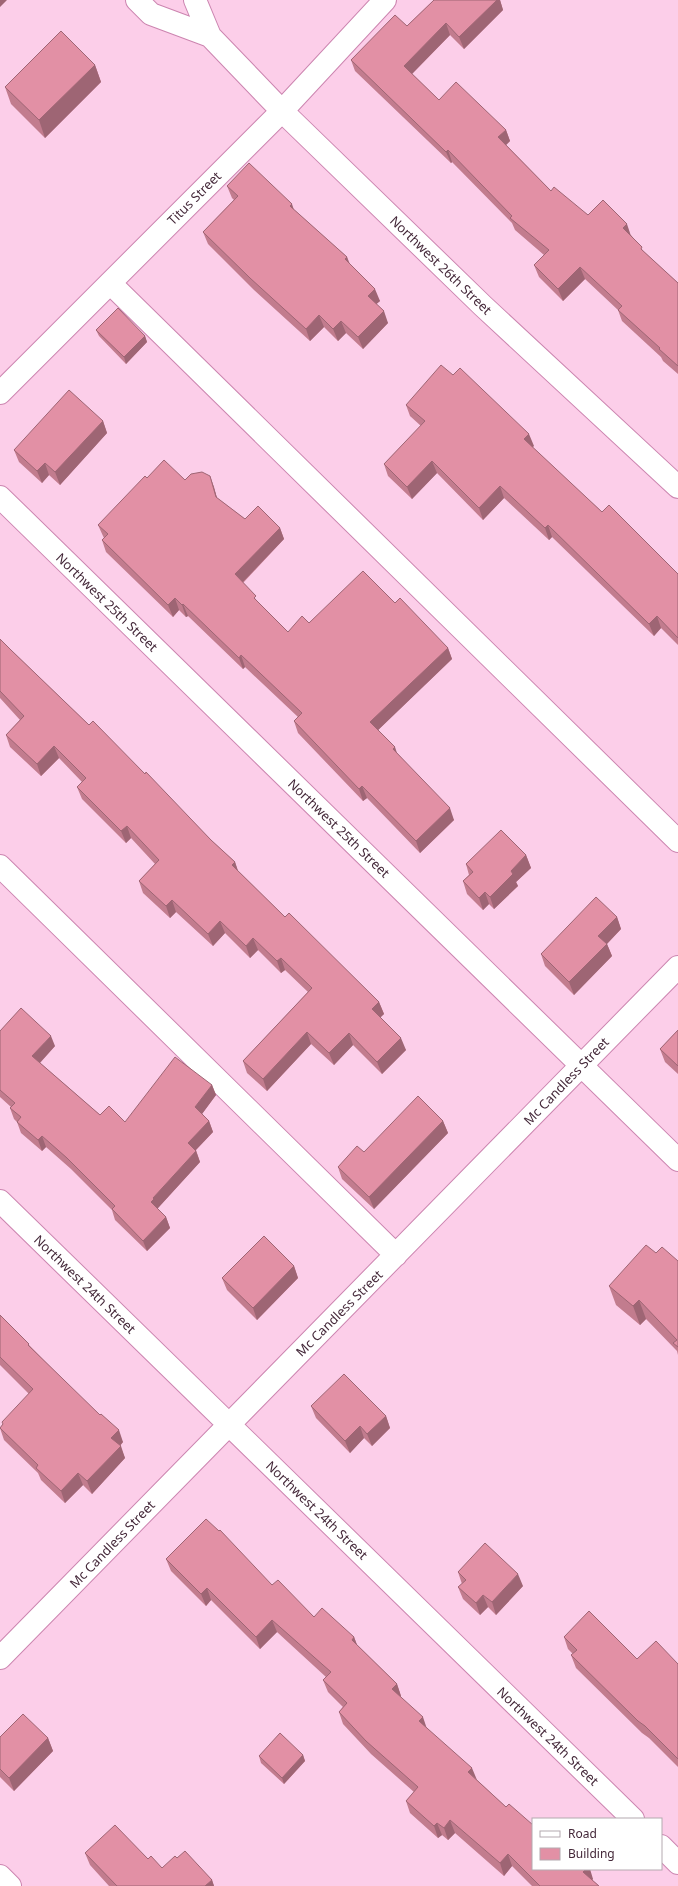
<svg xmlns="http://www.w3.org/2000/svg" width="678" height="1886" viewBox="0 0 678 1886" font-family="'Noto Sans',sans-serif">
<rect width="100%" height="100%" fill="#fccee9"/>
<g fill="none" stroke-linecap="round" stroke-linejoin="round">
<!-- minor casing -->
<g stroke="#cc85b0" stroke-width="24">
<path id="minor" d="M137,0L151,14L210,36
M195,0L210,36L282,111L483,306L678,487
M110,283L678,841
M0,393L282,111L385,0
M0,497L678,1160
M0,866L396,1255
M0,1201L633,1819
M0,1658L678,967
M661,1846L678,1863
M0,1876L10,1886"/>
</g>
<!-- minor -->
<use href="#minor" stroke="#fff" stroke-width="22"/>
</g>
<!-- wall -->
<path fill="#c27c8e" d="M434,0H500L503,10L464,49L450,35L412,74L439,100L506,130L510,141L506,145L551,191L588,215L631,235L644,252L678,283V374L663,361L661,357L622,321L618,310L585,279L563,301L539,277L534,265L544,255L515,230L512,223L452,162L451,163L355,71L351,60L407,26Z
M95,65L101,82L45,138L11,104L5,87Z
M227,186L294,210L347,257L350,264L380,301L376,304L388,323L363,349L346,333L338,341L324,327L310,341L254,290L208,244L203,232L234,200L232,198Z
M96,330L145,336L147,342L126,364L99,336Z
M406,405L534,446L532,447L602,512L678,574V645L661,628L654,636L552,537L549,540L504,498L483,520L437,473L412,499L388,476L384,464L421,426L410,416Z
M103,421L107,433L60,485L49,475L42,483L19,462L14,450Z
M210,476L217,498L245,519L280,528L284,539L243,583L258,602L288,632L309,623L395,603L448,648L452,659L378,730L398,754L454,820L420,853L367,798L363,801L298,733L294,721L298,717L245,667L243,669L188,616L186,617L179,610L173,617L106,552L102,540L104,538L103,536L98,525L147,478L185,480Z
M0,639L11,650L89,725L145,774L211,840L235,862L238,871L285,917L379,1002L384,1014L380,1017L406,1050L382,1074L353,1045L334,1065L311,1044L267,1091L247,1073L243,1061L308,992L285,970L281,973L258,950L250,958L225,933L213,946L176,912L170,918L143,893L139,881L155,864L131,838L126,843L82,799L77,787L82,782L59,758L41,776L10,747L6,735L20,720L0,698Z
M526,855L531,868L516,882L518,886L494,909L489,904L483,910L467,894L463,881L469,875L466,864Z
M617,917L621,929L607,944L612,956L574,995L545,966L541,954Z
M678,1030V1074L665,1062L660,1049Z
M0,1031L55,1046L40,1063L100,1115L125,1122L212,1085L216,1095L202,1114L209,1121L213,1132L196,1150L200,1162L158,1208V1209L166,1217L170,1228L147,1251L115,1220L112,1210L71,1169L46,1147L42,1151L21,1133L17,1122L14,1119L10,1108L11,1107L0,1097Z
M443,1121L448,1133L374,1209L342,1179L338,1167L364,1152Z
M656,1253L678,1261V1355L677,1351L646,1319L640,1325L616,1305L609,1286Z
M294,1266L298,1278L257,1320L227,1290L222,1278Z
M0,1315L123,1442L120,1446L125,1458L92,1494L83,1485L65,1503L41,1480L38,1473L4,1440L0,1428L29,1394L0,1365Z
M311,1406L386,1416L390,1428L372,1446L364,1438L350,1453L316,1418Z
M166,1559L272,1585L314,1617L354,1637L357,1645L397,1684L401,1696V1697L427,1728L477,1780L506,1807L593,1879L592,1880L599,1886H532L512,1866L504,1876L455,1833L448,1840L442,1835L438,1838L410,1813L406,1801L414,1792L371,1754L343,1724L339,1712L343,1707L328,1692L323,1680L326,1677L277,1632L260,1649L211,1600L206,1606L171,1571Z
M458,1572L523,1586L496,1615L488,1607L480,1615L463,1599L458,1587L462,1584Z
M564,1637L637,1659L678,1664V1767L649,1738L642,1733L576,1668L571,1655L573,1654L568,1649Z
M0,1737L48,1738L53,1751L14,1791L0,1777Z
M303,1755L305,1761L284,1784L261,1763L259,1756Z
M85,1853L148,1859L162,1868L177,1858L212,1880L214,1886H109L90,1865Z"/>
<!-- shaded-wall -->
<path fill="#9e6574" d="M0,0H7L0,7Z
M497,0H500L503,10L464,49L459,37Z
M446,23L450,35L408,78L404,66Z
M95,65L101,82L45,138L39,120Z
M506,130L510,141L502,149L498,137Z
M448,150L452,162L451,163L446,152Z
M292,204L296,216L290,206Z
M627,224L631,236L623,228Z
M347,257L351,269L345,259Z
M580,267L585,279L563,301L558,289Z
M375,289L380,301L372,308L368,296Z
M384,311L388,323L363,349L358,337Z
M319,315L324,327L310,341L306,329Z
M341,321L346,333L338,341L333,329Z
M145,336L147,342L126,364L124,357Z
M103,421L107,433L60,485L55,472Z
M529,434L534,446L528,451L524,439Z
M432,461L437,473L412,499L407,487Z
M45,463L49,475L42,483L37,471Z
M210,476L214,487L220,509L216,497Z
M500,486L504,498L483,520L479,508Z
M548,525L552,537L549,540L545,528Z
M280,528L284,539L239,586L235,574Z
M175,598L179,610L173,617L168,605Z
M183,604L188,616L186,617L182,605Z
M657,616L661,628L654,636L649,624Z
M448,648L452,659L374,734L370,722Z
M241,655L245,667L243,669L239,658Z
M54,746L59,758L41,776L37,764Z
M395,747L399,759L393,749Z
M362,786L367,798L363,801L359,789Z
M450,808L454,820L420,853L416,841Z
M127,826L131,838L126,843L121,831Z
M526,855L531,868L516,882L518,886L494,909L490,897L511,871Z
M235,862L239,874L232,865Z
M485,892L489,904L483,910L479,898Z
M172,900L176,912L170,918L166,906Z
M617,917L621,929L603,948L598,936Z
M220,921L225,933L213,946L208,934Z
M253,938L258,950L250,958L246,946Z
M607,944L612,956L574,995L569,982Z
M281,958L285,970L281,973L277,961Z
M379,1002L384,1014L377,1021L372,1009Z
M307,1032L311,1044L267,1091L263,1079Z
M349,1033L353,1045L334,1065L329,1053Z
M51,1036L55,1046L36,1067L32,1056Z
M401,1038L406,1050L382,1074L377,1062Z
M212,1085L216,1095L199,1118L195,1107Z
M209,1121L213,1132L192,1154L188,1143Z
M443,1121L448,1133L374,1209L369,1197Z
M42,1136L46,1147L42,1151L38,1140Z
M196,1151L200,1162L158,1208V1210L151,1202L153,1198Z
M166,1217L170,1228L147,1251L143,1241Z
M294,1266L298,1278L257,1320L253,1308Z
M639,1300L646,1319L640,1325L633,1306Z
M386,1416L390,1428L372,1446L367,1434Z
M360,1426L364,1438L350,1453L345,1441Z
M119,1430L123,1442L116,1450L111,1438Z
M121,1446L125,1458L92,1494L87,1481Z
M78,1473L83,1485L65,1503L61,1491Z
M518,1574L523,1586L496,1615L492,1602Z
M207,1588L211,1600L206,1606L201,1594Z
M483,1595L488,1607L480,1615L476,1603Z
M272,1620L277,1632L260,1649L256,1637Z
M354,1637L359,1650L352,1640Z
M397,1684L401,1696L396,1702L392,1689Z
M423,1717L427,1729L419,1721Z
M48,1738L53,1751L14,1791L9,1778Z
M303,1755L305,1761L284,1784L282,1778Z
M472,1768L477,1780L468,1772Z
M450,1820L455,1833L448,1840L444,1828Z
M437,1823L442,1835L438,1838L434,1826Z
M508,1854L512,1866L504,1876L500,1863Z
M586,1869H590L593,1879L588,1884L583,1872Z
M212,1880L214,1886H205Z"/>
<!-- building -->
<path fill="#e290a5" stroke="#9e6574" d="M434,0H497L459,37L446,23L404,66L439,100L456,82L506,130L498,137L551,191L554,187L588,215L603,200L627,224L623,228L642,247L641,249L678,283V366L659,349L660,348L618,310L622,306L580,267L558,289L534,265L549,250L510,218L512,216L448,150L446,152L351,60L395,15L407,26Z
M61,31L95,65L39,120L5,87Z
M249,163L292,204L290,206L347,257L345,259L375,289L368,296L384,311L358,337L341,321L333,329L319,315L306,329L250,278L203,232L238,196L227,186Z
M118,308L145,336L124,357L96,330Z
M441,365L453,375L460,368L529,434L524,439L602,512L609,505L678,574V638L657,616L649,624L548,525L545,528L500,486L479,508L432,461L407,487L384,464L425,421L406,405Z
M69,390L103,421L55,472L45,463L37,471L14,450Z
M164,460L185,480L191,474L202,472L210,476L216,497L245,519L258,506L280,528L235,574L256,596L254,598L288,632L302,616L309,623L363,571L395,603L400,598L448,648L370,722L395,747L393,749L450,808L416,841L362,786L359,789L294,721L302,713L241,655L239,658L183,604L182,605L175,598L168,605L102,540L108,534L98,525L145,476L147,478Z
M0,639L11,650L89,725L93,721L145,774L146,772L211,840L235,862L232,865L285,917L289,913L379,1002L372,1009L401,1038L377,1062L349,1033L329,1053L307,1032L263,1079L243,1061L312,988L281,958L277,961L253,938L246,946L220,921L208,934L172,900L166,906L139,881L159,860L127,826L121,831L77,787L86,778L54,746L37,764L6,735L24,716L0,691Z
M501,830L526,855L511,871L513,874L490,897L485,892L479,898L463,881L473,872L466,864Z
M596,897L617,917L598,936L607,944L569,982L541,954Z
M21,1008L51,1036L32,1056L100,1115L109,1106L125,1122L175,1057L212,1085L195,1107L209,1121L188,1143L196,1151L153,1198L154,1199L151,1202L166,1217L143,1241L112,1209L115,1206L67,1158L42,1136L38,1140L17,1122L21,1117L10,1108L15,1103L0,1090V1031Z
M678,1030V1066L660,1049Z
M418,1096L443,1121L369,1197L338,1167L357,1146L364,1152Z
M264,1236L294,1266L253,1308L222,1278Z
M646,1245L656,1253L662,1247L678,1261V1347L673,1343L677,1340L639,1300L633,1306L609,1286Z
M0,1315L29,1344L28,1345L100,1415L101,1414L119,1430L111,1438L121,1446L87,1481L78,1473L61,1491L36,1468L38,1465L0,1428L3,1424L2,1422L33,1389L0,1357Z
M344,1374L386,1416L367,1434L360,1426L345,1441L311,1406Z
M206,1519L219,1531L220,1530L272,1585L278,1580L314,1617L322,1608L354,1637L352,1640L397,1684L392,1689L423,1717L419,1721L472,1768L468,1772L506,1807L509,1804L533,1825V1869H586L583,1872L599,1886H540L508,1854L500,1863L450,1820L444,1828L437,1823L434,1826L406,1801L418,1787L366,1741L339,1712L347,1703L323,1680L331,1672L272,1620L256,1637L207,1588L201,1594L166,1559Z
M485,1543L518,1574L492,1602L483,1595L476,1603L458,1587L466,1580L458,1572Z
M589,1611L637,1659L656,1641L678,1664V1759L645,1726L638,1721L571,1655L577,1650L564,1637Z
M23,1714L48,1738L9,1778L0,1769V1737Z
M280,1733L303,1755L282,1778L259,1756Z
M115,1825L148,1859L151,1856L162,1868L175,1856L177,1858L185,1851L212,1880L205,1886H117L85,1853Z"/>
<g text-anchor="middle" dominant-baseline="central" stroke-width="3" stroke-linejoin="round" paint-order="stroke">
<!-- street labels -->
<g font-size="13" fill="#442839" stroke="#fff">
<text transform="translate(194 198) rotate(-45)">Titus Street</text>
<text transform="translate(441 265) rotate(44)">Northwest 26th Street</text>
<text transform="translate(107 602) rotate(44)">Northwest 25th Street</text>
<text transform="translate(339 828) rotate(44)">Northwest 25th Street</text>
<text transform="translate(566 1081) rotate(-46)">Mc Candless Street</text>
<text transform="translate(85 1284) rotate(44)">Northwest 24th Street</text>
<text transform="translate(339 1313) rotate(-45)">Mc Candless Street</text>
<text transform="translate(317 1510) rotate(44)">Northwest 24th Street</text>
<text transform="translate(112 1544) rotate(-46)">Mc Candless Street</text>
<text transform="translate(548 1736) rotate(44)">Northwest 24th Street</text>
</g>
</g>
<!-- legend -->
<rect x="532" y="1818" width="130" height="52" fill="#ffffff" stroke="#b4a9b0"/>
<rect x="540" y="1831" width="20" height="6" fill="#ffffff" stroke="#b4a9b0"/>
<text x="568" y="1838" font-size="12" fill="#442839">Road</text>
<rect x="540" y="1848" width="20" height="12" fill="#e290a5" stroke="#b4a9b0"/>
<text x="568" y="1858" font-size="12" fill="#442839">Building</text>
</svg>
